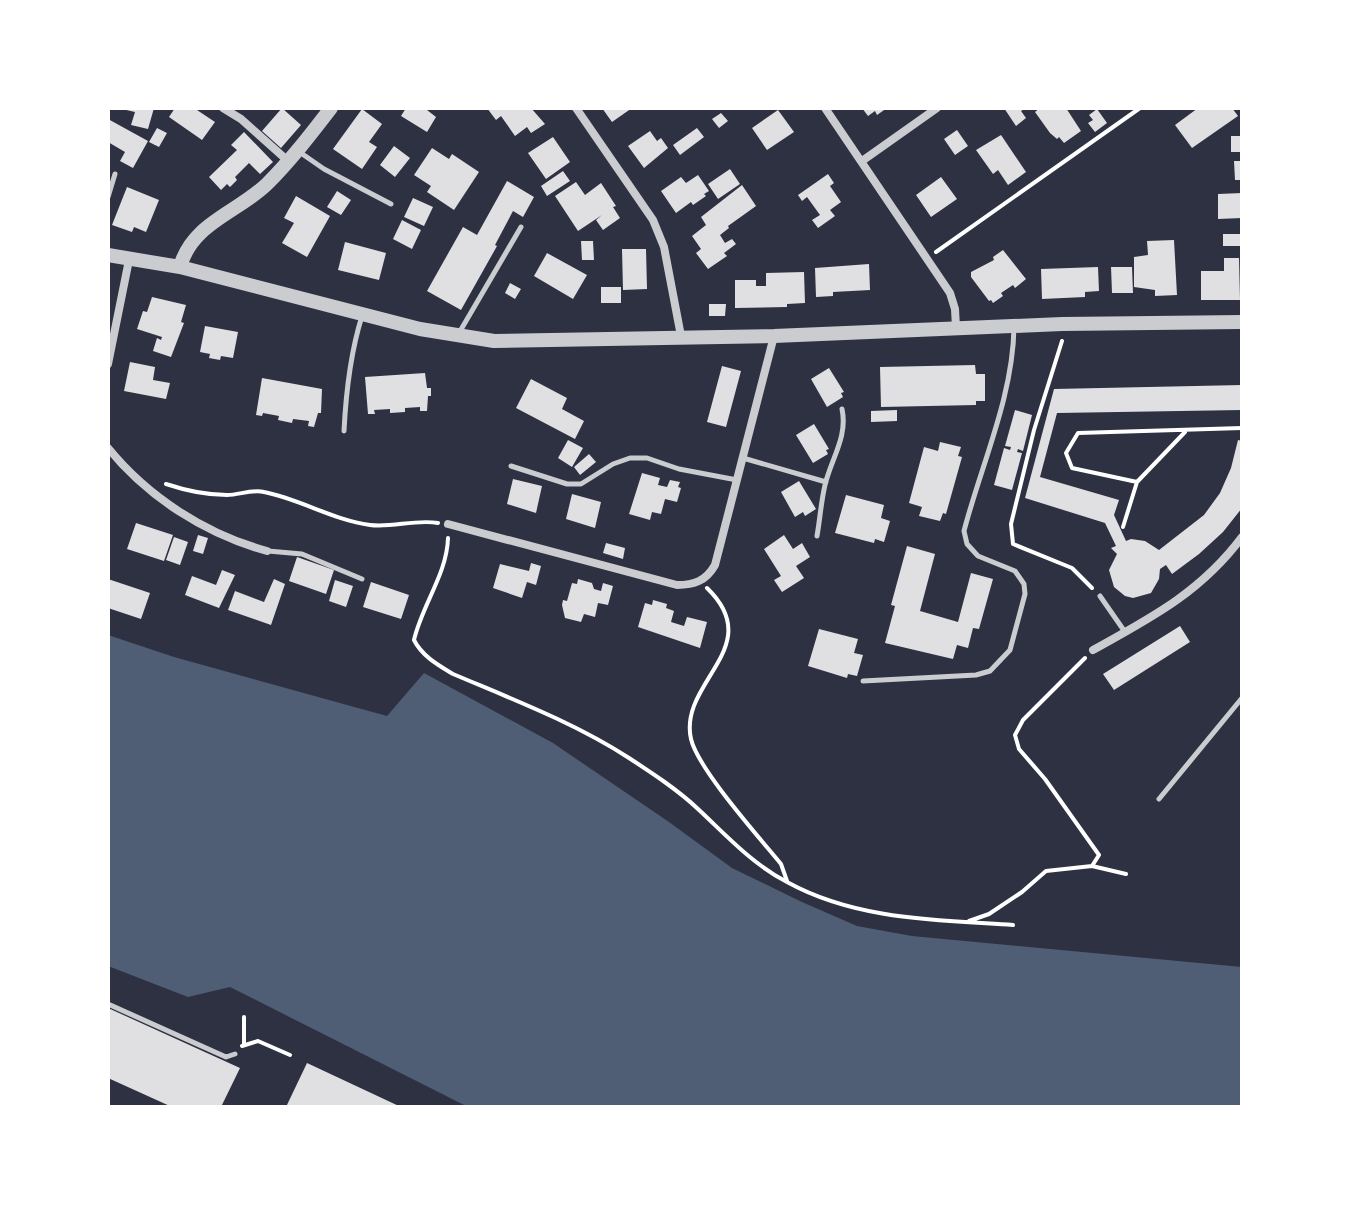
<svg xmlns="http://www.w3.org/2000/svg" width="1350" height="1215" viewBox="0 0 1350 1215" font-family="'PT Sans',sans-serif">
<rect width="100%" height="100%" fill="#2d3142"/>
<!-- water -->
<path fill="#4f5d75" d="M108,635L174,657L387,716L424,673L553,743L669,822L732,868L802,902L857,926L912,936L1242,967V1107H468L230,987L188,997L108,966Z"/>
<!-- building -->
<path fill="#e0e0e3" d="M154,108L148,129L131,125L135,112L122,109Z
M175,108H194L215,122L202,140L169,117Z
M282,108L301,125L281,148L262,131Z
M406,108H428L427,110L436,117L427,132L401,116Z
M487,108H531L545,124L531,133L527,127L515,136L501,116L496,120Z
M602,108H632L612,122Z
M862,108H887L877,115L875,111L868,116Z
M1004,108H1026L1021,111L1026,118L1016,126Z
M1040,108H1066L1081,131L1064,143L1059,137L1057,139L1050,133L1035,112Z
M1198,108H1232L1238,116L1192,148L1175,125Z
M362,109L382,124L369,142L377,147L362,169L333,149Z
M1097,109L1107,123L1095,132L1088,123L1093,120L1089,115Z
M778,110L794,132L767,150L752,128Z
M721,113L728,121L719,128L712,119Z
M108,119L148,141L133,168L120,161L125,152L108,142Z
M157,128L167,133L159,147L149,142Z
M697,128L704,137L680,155L673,145Z
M957,130L968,146L955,155L944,139Z
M650,131L657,141L661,138L668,148L644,168L628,146Z
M244,132L273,162L260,174L249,163L235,177L237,180L230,187L227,184L221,190L209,177L237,150L231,145Z
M1001,135L1026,172L1008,185L998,170L993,174L976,150Z
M1231,136H1242V152H1231Z
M553,137L570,162L546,179L528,153Z
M394,146L410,158L395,177L380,165Z
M432,148L449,159L452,154L479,172L454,210L427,192L431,186L414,175Z
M1234,161H1242V180H1235Z
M730,169L740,184L718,199L708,184Z
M563,171L570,181L547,196L541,186Z
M828,174L834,183L830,186L841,202L830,210L835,216L818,228L812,220L820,215L807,197L802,201L798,195Z
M698,175L709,191L704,194L706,196L693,205L691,202L676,213L661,191L681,177L686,183Z
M941,177L957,199L931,217L916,195Z
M507,181L534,197L523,217L513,211L495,245L497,246L461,310L427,291L463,227L477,235Z
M576,182L585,195L601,183L616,206L613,207L620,218L603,230L596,220L602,215L578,231L555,196Z
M742,185L756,206L728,226L729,228L720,235L725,243L732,239L736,244L724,253L727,256L708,269L696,253L701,249L692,236L706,225L701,217Z
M127,187L159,200L146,232L134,227L132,232L112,225Z
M337,191L351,200L341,215L327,207Z
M1242,193V218L1218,219V194Z
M296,196L330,216L307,257L282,243L294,223L284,218Z
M413,198L433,207L424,226L404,217Z
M402,220L421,230L412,249L393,239Z
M1223,234H1240V246H1223Z
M1174,240L1177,295L1155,296V290L1134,287V257L1148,255L1147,241Z
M581,241H593L594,260H582Z
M345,242L386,253L379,280L338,270Z
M622,249H646L647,289L623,290Z
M1003,250L1026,279L1015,288L1013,285L1001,293L1003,296L993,303L991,300L989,301L971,277V272L994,260L993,257Z
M547,253L587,275L573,299L534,276Z
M1224,258H1239L1240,300H1201V271H1224Z
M869,264L870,290L833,292V296L816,297L815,268Z
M1098,267L1099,291L1085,292V297L1042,299L1041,269Z
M1111,267H1132L1133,293H1112Z
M804,272L805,303L787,304V307L735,308V280H756V286H766V273Z
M510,283L521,289L515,299L505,293Z
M601,287H621V303H601Z
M152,297L186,305L181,322L184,323L171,357L153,351L157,338L161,340L162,337L137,329L143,311L147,312Z
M709,304H726L725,316H709Z
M205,326L238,332L233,358L221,356L220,360L209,358L210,354L200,352Z
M130,362L155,367L153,380L170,383L166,399L124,391Z
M975,365L976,374H985V401H976V405L881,407L880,367Z
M722,366L741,371L726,427L707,422Z
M829,368L844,392L841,393L843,397L827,407L811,379Z
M425,373L427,388H431V396H428L427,411H420V407L405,408V412L390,413V409L374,410L375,414H368L365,377Z
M262,378L322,389L321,413H318L314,427L308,426L309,421L293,419L292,423L278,420L279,416L263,413L262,416L256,415Z
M531,379L567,398L562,409L584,421L575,439L516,408Z
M1242,385V410L1057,413L1040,477L1119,500L1114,515L1126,541L1131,539L1145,541L1159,550L1204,515L1220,493L1231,468L1238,440L1242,441V508L1223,532L1199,554L1172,574L1166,565L1160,569L1159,579L1151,593L1133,598L1125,596L1114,587L1109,570L1117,554L1111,548L1116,546L1105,523L1025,498L1054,389Z
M897,410V421L871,422V411Z
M1015,410L1032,415L1023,451L1018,449L1017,452L1022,453L1012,490L994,485L1004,448L1010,450L1011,447L1005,446Z
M814,424L829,449L826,450L828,454L813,463L796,435Z
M568,440L583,448L572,467L558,458Z
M940,442L961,447L958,456L962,457L946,514L943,513L940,521L919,516L922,507L909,503L924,447L938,451Z
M589,454L596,462L580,475L574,467Z
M642,473L660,478L658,485L667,487L670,480L680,482L678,487L681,488L677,502L665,499L661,514L652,512L650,520L629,514Z
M513,479L542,486L536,513L507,504Z
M799,481L816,509L805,516L803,512L795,517L781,492Z
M572,494L601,502L595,528L566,519Z
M846,495L884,505L881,518L890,521L884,542L875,539L874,543L835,533Z
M136,523L173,535L164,561L127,549Z
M198,535L208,538L203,554L193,551Z
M784,535L793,549L802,543L810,557L796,566L804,578L782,592L774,580L781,576L764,549Z
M174,537L188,542L180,565L166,560Z
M606,543L625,548L623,559L603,553Z
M907,546L935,554L920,611L958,622L971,573L993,579L979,629L973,628L968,648L957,645L953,659L885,643L895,606L891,605Z
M297,557L334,570L326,594L289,581Z
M531,563L541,566L536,585L527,582L522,598L493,588L500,564L529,571Z
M222,570L235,575L219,608L185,595L192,576L216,585Z
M108,579L150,593L141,619L108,608Z
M274,579L285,584L271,625L228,610L235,591L264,602Z
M578,579L592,583L594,589L601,591L603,583L613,586L608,605L598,603L595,617L584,614L581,622L565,618L562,605L563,600L567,601L572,583L577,584Z
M335,580L353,586L346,607L329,601Z
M371,582L409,595L401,619L363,607Z
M653,600L667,604L666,608L674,611L671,622L684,626L687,617L707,622L700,648L638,627L645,603L652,605Z
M1180,626L1190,642L1114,690L1103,674Z
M819,629L858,639L854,653L863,655L857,676L848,674L847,678L808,666Z
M108,1008L240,1068L221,1107H172L108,1078Z
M307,1063L401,1107H286Z"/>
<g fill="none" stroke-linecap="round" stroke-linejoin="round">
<!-- path -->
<path stroke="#fff" stroke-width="4" d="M936,252L1140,108
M1062,341L1034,430L1011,524L1013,544L1072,568L1092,588
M1185,432L1137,482L1072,468L1066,453L1078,433L1242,428
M166,484C187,491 205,495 227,495C239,495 252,489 264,492C300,499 333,520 370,525C392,528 415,519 438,523
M1123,527L1137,482
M448,538C447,574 422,605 414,640C422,656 438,665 453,674C512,699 575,723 629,758C652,773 678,790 698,809C726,835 752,864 787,882C856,920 936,920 1013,925
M707,588C768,647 678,682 691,739C698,769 759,837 781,864L787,881
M1085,658L1023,720L1015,735L1019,749L1045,779L1099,855L1092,866
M969,921L989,914L1022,892L1046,871L1092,866L1126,874
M244,1044V1017
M242,1046L258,1041L290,1055"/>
<!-- service -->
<path stroke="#caccd0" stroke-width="5" d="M298,151L324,169L391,204
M108,197L115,174
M459,333L521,227
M344,431C346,391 350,354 362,316
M743,458L826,482
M511,466L567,484H581L613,464L630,458H647L679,469L737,480
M817,536C820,519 821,502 825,485C831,459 848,437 842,409
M268,551L302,554L362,579
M1100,596L1125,632
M863,681L976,675L990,671L1010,650L1025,594L1024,584L1015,571L978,556L967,544L964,531C981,465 1013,397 1014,327
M1159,799L1242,698
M108,1004L226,1057L235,1054"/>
<!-- minor -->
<path stroke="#caccd0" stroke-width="8" d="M223,108L241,119L288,161
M576,108L653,220L664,247L681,336
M825,108L950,293L955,309L956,328
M862,161L937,108
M108,364L129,260
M108,448C148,497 205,534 267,551
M448,524L677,585C694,585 706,581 715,565L774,336
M1093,650C1151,618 1201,592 1242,537"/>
<!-- tertiary -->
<path stroke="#caccd0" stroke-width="14" d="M108,255L180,267L420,329L494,341L774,336L1062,324L1242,322
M180,267C192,223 237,213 267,184C291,160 311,134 331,108"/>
</g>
<!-- border -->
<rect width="1350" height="1215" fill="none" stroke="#ffffff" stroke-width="220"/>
</svg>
